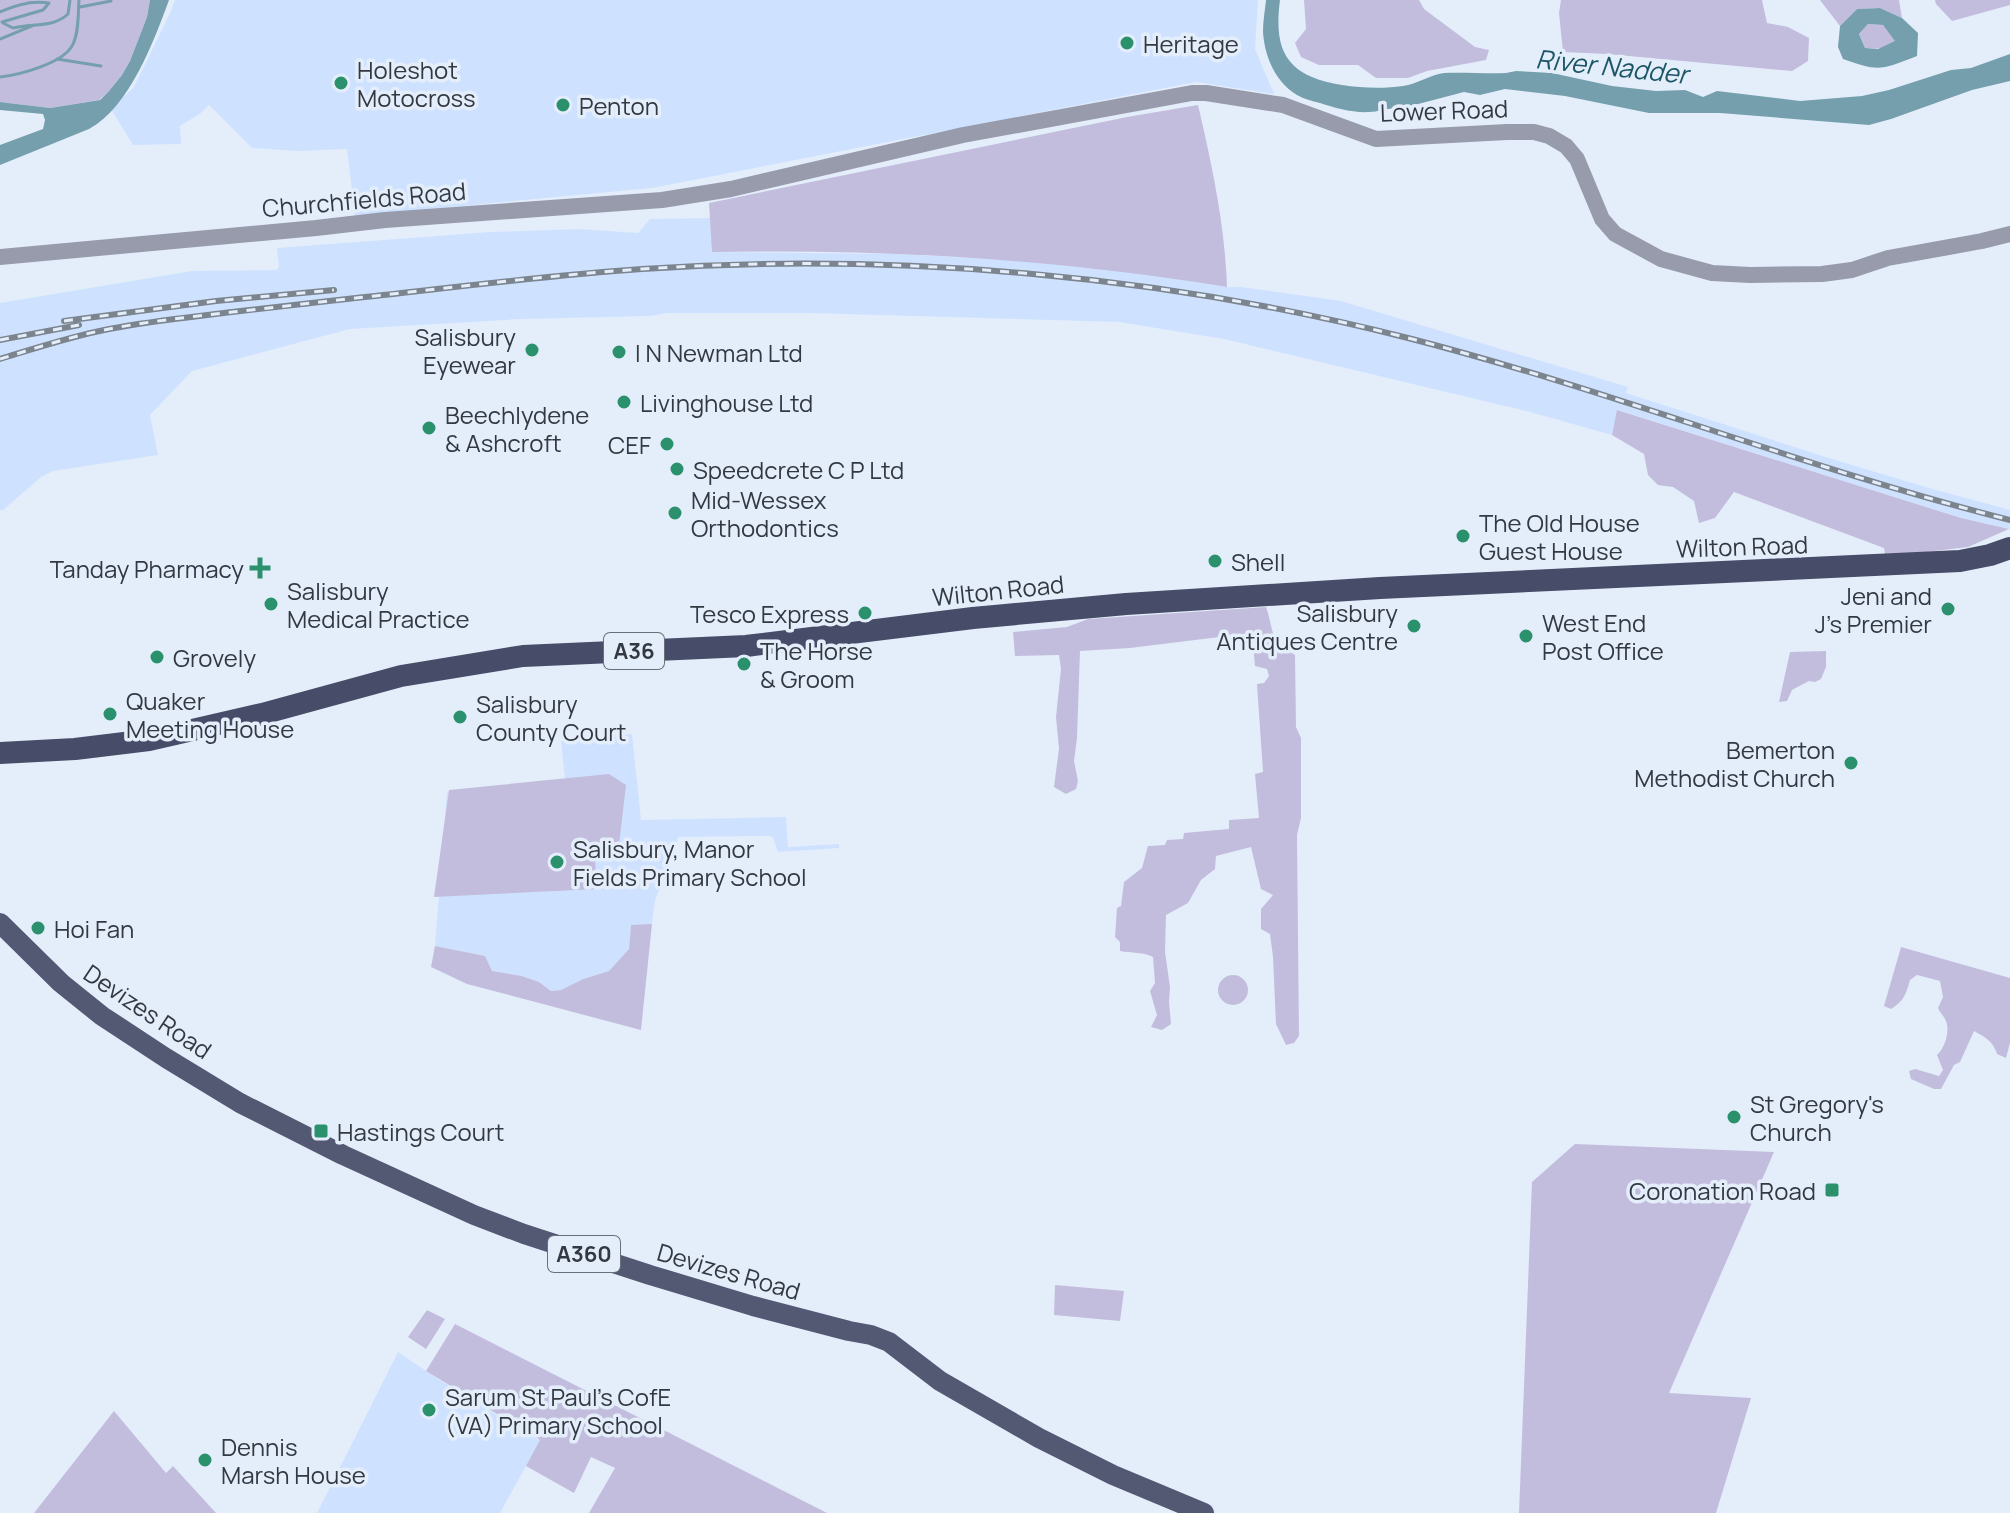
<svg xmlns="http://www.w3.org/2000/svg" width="2010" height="1513" viewBox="0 0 2010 1513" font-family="Manrope,sans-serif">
<rect width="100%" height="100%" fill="#e4eefb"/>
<!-- built -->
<path fill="#cee2ff" d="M175,0H1258L1255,49L1274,94L1196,82L652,188L355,216L347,149L299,151L252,148L209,105L201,113L180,126L181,144L133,145L111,109L134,87L171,11Z
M710,218L713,252L896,254L1030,261L1156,275L1227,287H1241L1341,301L1628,387L1626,393L1832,459L1929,488L2010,510V529L1961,518L1618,410L1612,435L1530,412L1224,339L1119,322L808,313H668L650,316L522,319L350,329L192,371L150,415L158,455L53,471L41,477L3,510H0V303L192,271L276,270L279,267L277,248L490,232L579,229L638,233L650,219Z
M632,734L641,820L786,817L788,847L839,844V848L778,852L773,838L770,836L678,837L675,854L655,900L652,924L631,926L629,949L609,971L583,979L561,990L551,991L539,982L522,976L492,971L484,956L435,946L447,792L565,779L561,741Z
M398,1352L438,1379L540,1441L500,1513H317Z"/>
<!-- green -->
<path fill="#c3bddd" d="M0,0H150L147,17L130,61L122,75L109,91L99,100L50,108L0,102Z
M1304,0H1419L1424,9L1475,47L1489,50L1486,60L1427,71L1408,78H1376L1358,65H1319L1301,57L1295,43L1306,29Z
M1561,0H1762L1767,23L1788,27L1809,38L1808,61L1792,71L1607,54L1563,52L1559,13Z
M1820,0H1899L1902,18L1880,8L1857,9L1840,26Z
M1935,0H2010V5L1952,21L1936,4Z
M1868,24L1883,25L1896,41C1886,49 1877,49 1865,48L1859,34Z
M1198,105C1212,165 1225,225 1227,287C1057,259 885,249 712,252L709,203L1127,117Z
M1617,410L1961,518L2009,529L1968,547L1918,553L1885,554L1884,548L1734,492L1715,518L1699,523L1694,501L1673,487L1658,485L1648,475L1644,454L1612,435Z
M1266,607C1275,633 1268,640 1295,655L1296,727L1301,738V818L1297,835L1299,1036L1294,1043L1286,1045L1276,1024L1273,957L1270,934L1261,929V909L1273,895L1261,889L1251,847L1216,856L1215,869L1201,880L1188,903L1166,915L1165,952L1170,987L1169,1002L1171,1024L1162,1030L1151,1027L1157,1015L1150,991L1155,983L1153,957C1145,952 1130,953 1120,951V942L1115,937L1117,908L1121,906L1124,882L1142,868L1148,846L1165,845L1167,840L1183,839L1184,833L1229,829V820L1259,818L1255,774L1263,772L1257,684L1264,683L1269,676L1267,669L1255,666L1252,633L1130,648L1080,651L1077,738L1074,761L1078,781L1076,789L1066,794L1054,787L1059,749L1056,717L1061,669L1059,655L1015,656L1013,632L1067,627L1088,619Z
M1826,651V667L1821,679L1815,682L1809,681L1792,690L1787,701L1779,702L1790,652Z
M609,774L626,785L619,845L595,861L597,889L434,897L449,790Z
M652,924L641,1030L467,984L431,967L435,946L485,956L492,971L522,976L539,982L551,991L561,990L583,979L609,971L629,949L631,925Z
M1901,947L2010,978V1043L2006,1058L1997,1054C1993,1041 1985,1037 1974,1031L1960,1062L1954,1065L1941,1089H1934L1911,1079L1909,1071L1915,1069L1939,1076L1943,1070L1937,1055C1945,1048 1950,1031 1946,1021C1944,1016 1940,1013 1938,1008L1943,997L1940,981L1917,975L1910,980C1906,994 1904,1001 1891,1009L1884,1006Z
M1218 990a15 15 0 1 1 30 0a15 15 0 1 1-30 0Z
M1575,1144L1774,1152L1669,1393L1751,1398L1716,1513H1519L1532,1182Z
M1055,1285L1124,1291L1120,1321L1054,1315Z
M427,1310L445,1319L426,1349L408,1337Z
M455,1324L827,1513H589L615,1468L591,1457L574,1493L526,1466L540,1440L426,1371Z
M114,1411L166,1473L173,1466L216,1513H34Z"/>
<!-- water -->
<path fill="#759fad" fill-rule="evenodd" d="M150,0H169C154,41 129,108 89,129L0,165V145L43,129L45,120L43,114L0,110V102L50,108L100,100L109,91L122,75L130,61L147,17Z
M1266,0H1280C1273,53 1288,76 1342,85C1362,88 1383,89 1403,86C1417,84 1430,75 1444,73C1465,72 1486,74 1506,73L1516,71L1552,73L1612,86L1656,91L1685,90L1703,97L1717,91L1800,101L1862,96L1889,90L1951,70L1971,68L2010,54V81L1972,90L1891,119L1869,125L1720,113H1649L1565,96L1505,89L1480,95L1464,92L1399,109C1388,107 1380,112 1369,112C1353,113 1335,108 1320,103C1312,101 1304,99 1297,95C1275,82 1264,55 1263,31C1263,21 1265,10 1266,0Z
M1880,8L1902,18L1918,33L1917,56C1881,70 1879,72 1843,59L1838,47L1840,26L1857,9ZM1868,24L1883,25L1895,41L1878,49L1865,48L1859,34Z"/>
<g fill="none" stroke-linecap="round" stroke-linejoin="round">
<!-- stream -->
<path stroke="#759fad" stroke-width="3" d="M80,7L111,1
M0,12C15,5 32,0 49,3L43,10L2,22
M3,23L13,28C33,23 53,28 68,14L70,0
M0,39L34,25
M57,59L101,66
M0,77C19,75 65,63 73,44C79,32 78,14 79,0"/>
<!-- tertiary -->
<path stroke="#989bab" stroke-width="16" d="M0,257L316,228L385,220L662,200L731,189L963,135L1192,93H1206L1283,105L1376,139L1507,132H1534L1549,136L1566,146L1577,159L1602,219L1615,234L1661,259L1712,273L1750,275L1822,274L1852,270L1888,258L1982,241L2010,234"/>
<!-- primary -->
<path stroke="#535873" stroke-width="20" d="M0,923L61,983L102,1016L166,1058L240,1103L343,1155L474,1215L524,1234L650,1275L753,1306L849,1331L871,1335L889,1342L940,1381L1039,1438L1113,1475L1204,1513"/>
<!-- trunk -->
<path stroke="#474c68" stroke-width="22" d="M0,753L75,749L149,740L262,714L401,676L523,656L746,646L973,618L1126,604L1380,588L1960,561L1990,555L2010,548"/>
<!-- rail casing -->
<g stroke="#7c848e" stroke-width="6">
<path id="rail" d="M64,321L216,301L334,290
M0,340L79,325
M0,359C36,348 72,336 109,329C150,321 191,317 232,312C279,307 327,301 375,296C464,286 553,275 642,269C895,252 1162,275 1408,338C1611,390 1807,469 2010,520"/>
</g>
<!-- rail -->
<use href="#rail" stroke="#e4eefb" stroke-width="3" stroke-dasharray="9" stroke-linecap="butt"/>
</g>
<!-- markers -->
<g fill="#2b916d" stroke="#e4eefb" stroke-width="3">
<circle cx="1127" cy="43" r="8"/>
<circle cx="341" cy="83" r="8"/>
<circle cx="563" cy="105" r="8"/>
<circle cx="532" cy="350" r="8"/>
<circle cx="619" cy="352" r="8"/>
<circle cx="624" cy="402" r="8"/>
<circle cx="429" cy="428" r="8"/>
<circle cx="667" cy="444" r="8"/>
<circle cx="677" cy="469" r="8"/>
<circle cx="675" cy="513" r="8"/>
<circle cx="1463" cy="536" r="8"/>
<circle cx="1215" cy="561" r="8"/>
<path d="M256 556h8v8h8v8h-8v8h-8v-8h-8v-8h8z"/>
<circle cx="271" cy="604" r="8"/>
<circle cx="1948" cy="609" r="8"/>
<circle cx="865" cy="613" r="8"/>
<circle cx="1414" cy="626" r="8"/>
<circle cx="1526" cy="636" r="8"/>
<circle cx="157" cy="657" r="8"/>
<circle cx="744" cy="664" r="8"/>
<circle cx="110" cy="714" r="8"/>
<circle cx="460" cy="717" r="8"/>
<circle cx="1851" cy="763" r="8"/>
<circle cx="557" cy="862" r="8"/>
<circle cx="38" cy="928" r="8"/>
<circle cx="1734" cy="1117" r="8"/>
<rect x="313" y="1123" width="16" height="16" rx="4"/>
<rect x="1824" y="1182" width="16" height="16" rx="4"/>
<circle cx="429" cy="1410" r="8"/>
<circle cx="205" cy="1460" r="8"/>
</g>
<g text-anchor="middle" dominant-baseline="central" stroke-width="7" stroke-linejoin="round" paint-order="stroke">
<!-- shield labels -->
<g fill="#e4eefb" stroke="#686f7a" stroke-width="2">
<rect x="604" y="633" width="60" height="36" rx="6"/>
<rect x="548" y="1236" width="72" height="36" rx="6"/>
</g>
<g font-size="22" font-weight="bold" fill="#333942">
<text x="634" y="651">A36</text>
<text x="584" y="1254">A360</text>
</g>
<!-- poi labels -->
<g font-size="24" fill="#333942" stroke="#e4eefb" text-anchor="start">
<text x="1143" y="43">Heritage</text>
<text x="357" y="69">Holeshot<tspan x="357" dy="28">Motocross</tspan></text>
<text x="579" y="105">Penton</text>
<text x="516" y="336" text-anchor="end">Salisbury<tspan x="516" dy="28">Eyewear</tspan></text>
<text x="635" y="352">I N Newman Ltd</text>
<text x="640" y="402">Livinghouse Ltd</text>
<text x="445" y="414">Beechlydene<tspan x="445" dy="28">&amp; Ashcroft</tspan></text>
<text x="651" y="444" text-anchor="end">CEF</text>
<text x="693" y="469">Speedcrete C P Ltd</text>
<text x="691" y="499">Mid-Wessex<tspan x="691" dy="28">Orthodontics</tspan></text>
<text x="1479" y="522">The Old House<tspan x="1479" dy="28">Guest House</tspan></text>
<text x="1231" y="561">Shell</text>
<text x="244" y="568" text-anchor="end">Tanday Pharmacy</text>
<text x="287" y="590">Salisbury<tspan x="287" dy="28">Medical Practice</tspan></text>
<text x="1932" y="595" text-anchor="end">Jeni and<tspan x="1932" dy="28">J's Premier</tspan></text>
<text x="1398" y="612" text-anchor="end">Salisbury<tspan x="1398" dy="28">Antiques Centre</tspan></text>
<text x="849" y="613" text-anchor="end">Tesco Express</text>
<text x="1542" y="622">West End<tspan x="1542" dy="28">Post Office</tspan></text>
<text x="760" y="650">The Horse<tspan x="760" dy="28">&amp; Groom</tspan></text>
<text x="173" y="657">Grovely</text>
<text x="126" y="700">Quaker<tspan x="126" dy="28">Meeting House</tspan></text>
<text x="476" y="703">Salisbury<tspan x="476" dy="28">County Court</tspan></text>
<text x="1835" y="749" text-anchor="end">Bemerton<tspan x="1835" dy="28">Methodist Church</tspan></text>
<text x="573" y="848">Salisbury, Manor<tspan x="573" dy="28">Fields Primary School</tspan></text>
<text x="54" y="928">Hoi Fan</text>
<text x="1750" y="1103">St Gregory's<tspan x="1750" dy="28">Church</tspan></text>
<text x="337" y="1131">Hastings Court</text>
<text x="1816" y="1190" text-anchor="end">Coronation Road</text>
<text x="445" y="1396">Sarum St Paul's CofE<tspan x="445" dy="28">(VA) Primary School</tspan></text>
<text x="221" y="1446">Dennis<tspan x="221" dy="28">Marsh House</tspan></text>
</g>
<!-- street labels -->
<g font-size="24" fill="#333942" stroke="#e4eefb">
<text transform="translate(1444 110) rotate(-2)">Lower Road</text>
<text transform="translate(364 199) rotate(-5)">Churchfields Road</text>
<text transform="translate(1742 546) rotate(-2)">Wilton Road</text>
<text transform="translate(998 590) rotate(-6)">Wilton Road</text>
<text transform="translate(148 1011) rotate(34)">Devizes Road</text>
<text transform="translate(729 1271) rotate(16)">Devizes Road</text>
</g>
<!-- water labels -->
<g font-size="26" font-style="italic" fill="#1d5767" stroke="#e4eefb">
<text transform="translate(1612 66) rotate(6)">River Nadder</text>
</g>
</g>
</svg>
